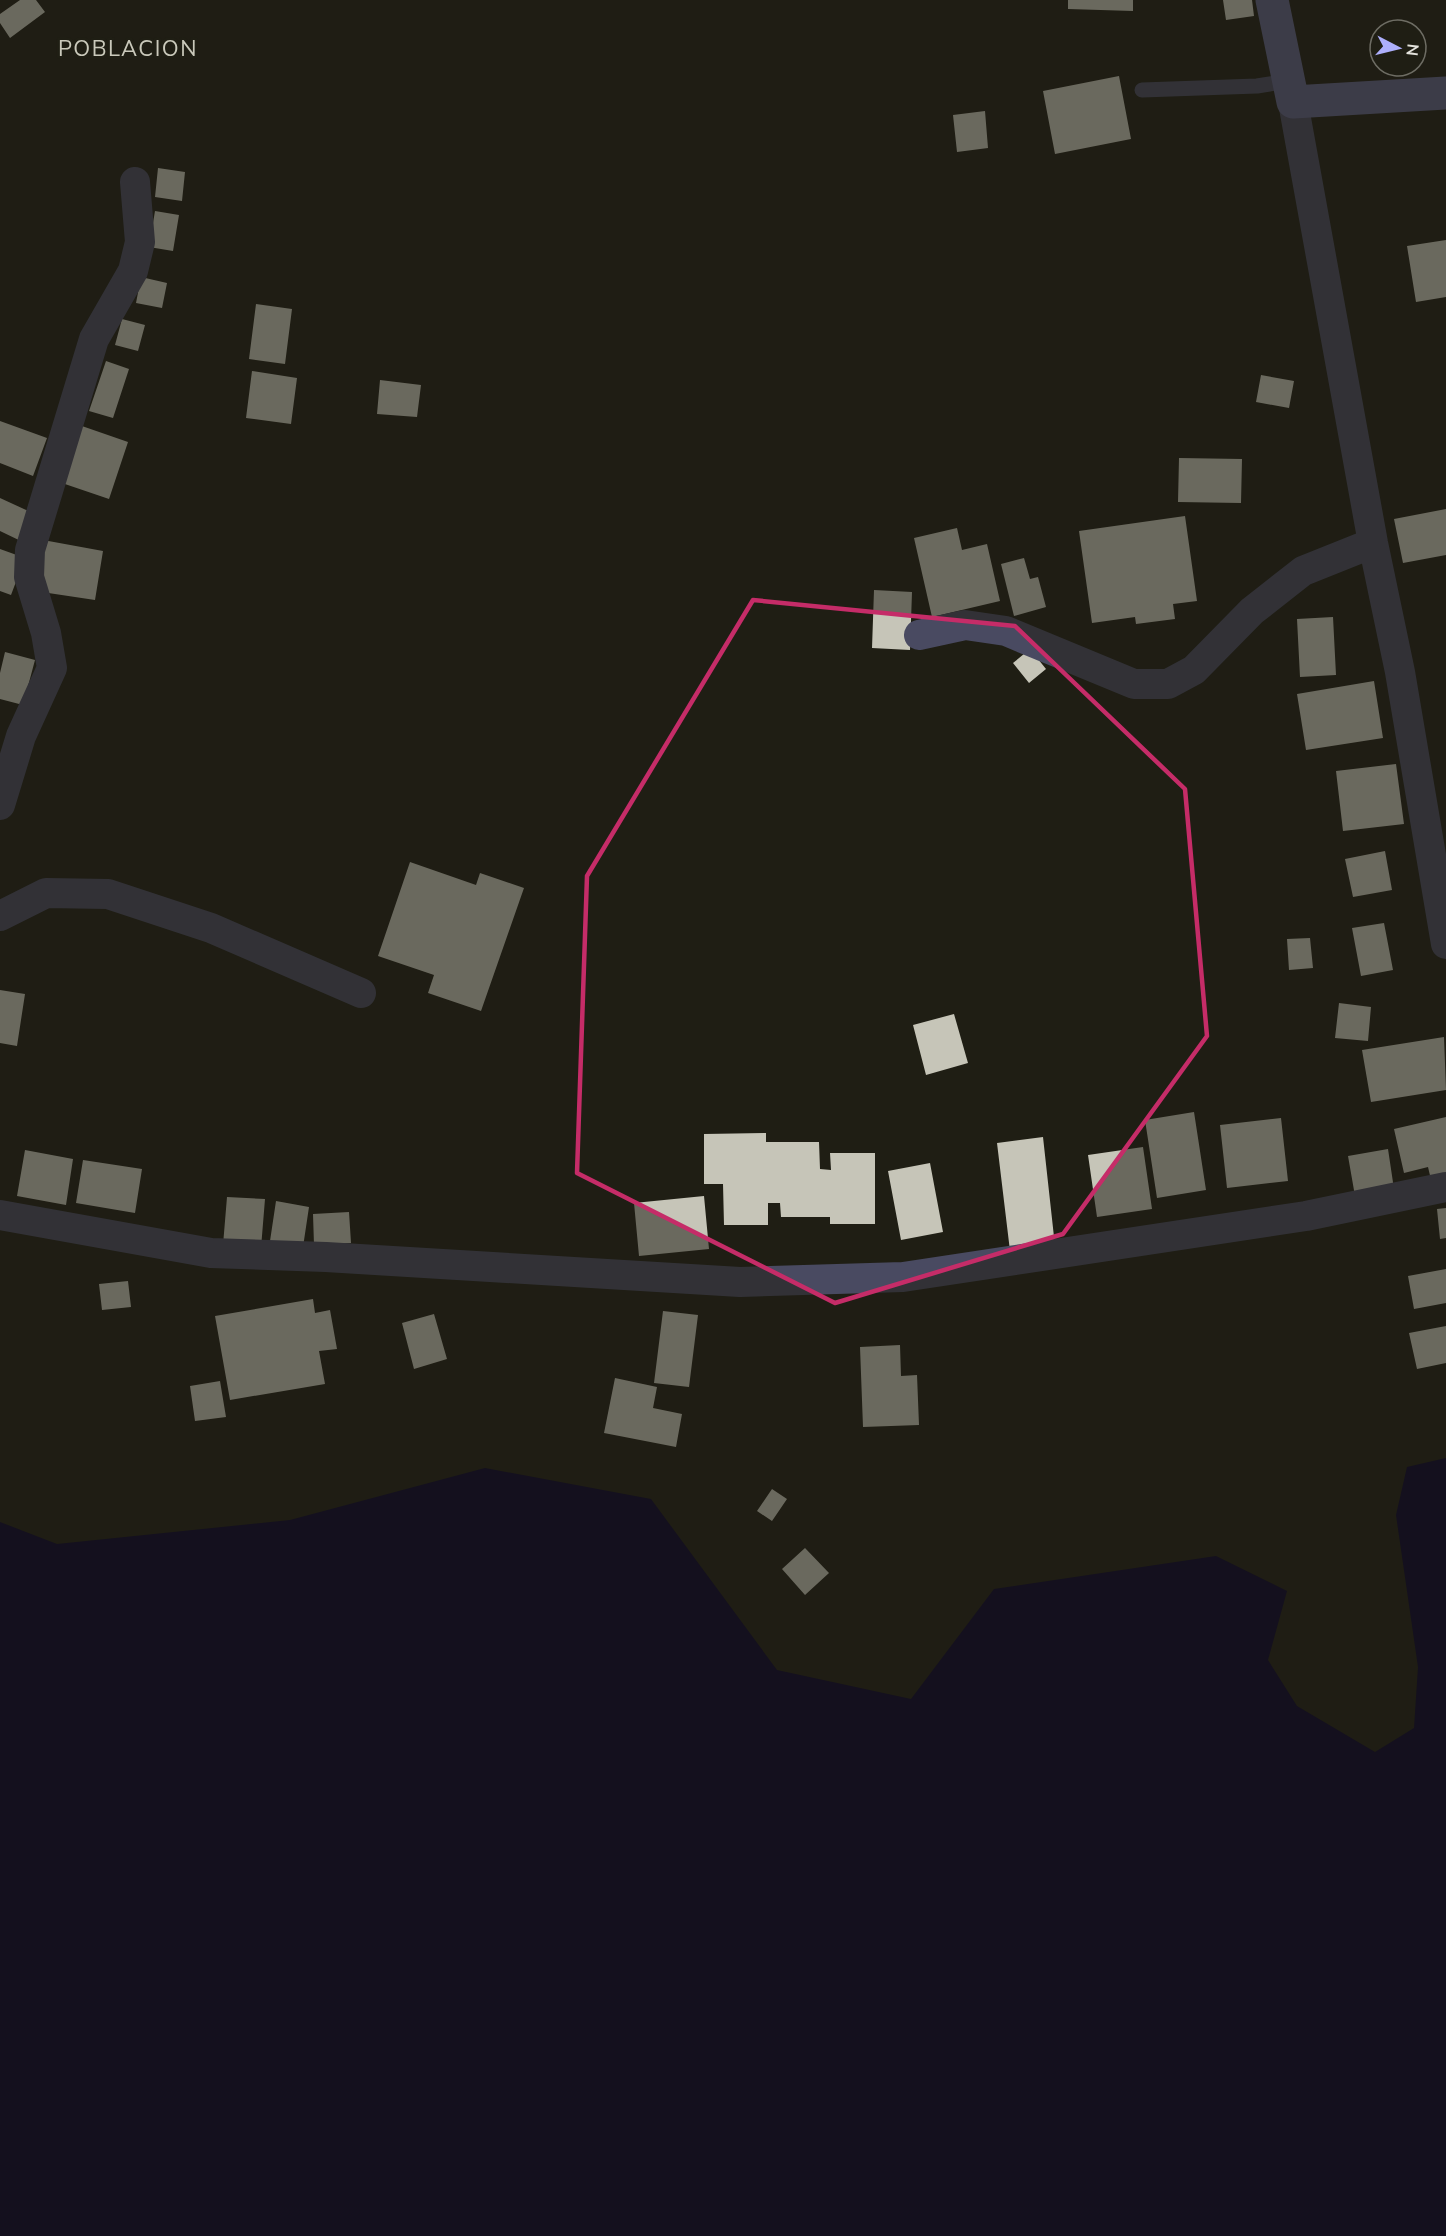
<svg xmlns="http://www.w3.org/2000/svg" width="1446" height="2236" viewBox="0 0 1446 2236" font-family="'Nunito Sans',sans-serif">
<rect width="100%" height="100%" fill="#1f1e14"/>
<!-- water -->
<path fill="#08002b" d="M1446,1458V2236H0V1522L57,1544L290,1520L485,1468L651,1499L777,1670L911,1699L994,1589L1216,1556L1287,1591L1268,1660L1297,1706L1375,1752L1414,1728L1418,1667L1396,1515L1407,1467Z"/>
<!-- building -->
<path fill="#c6c5b8" d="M20,0H36L45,12L10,38L0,23V14Z
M1068,0H1133V11L1068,9Z
M1223,0H1252L1254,16L1226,20Z
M1119,76L1131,139L1055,154L1043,91Z
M985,111L988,148L957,152L953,115Z
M158,168L185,172L182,201L155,197Z
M155,211L179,215L173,251L149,247Z
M1446,240V297L1416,302L1407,246Z
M141,277L167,283L162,308L136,303Z
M256,304L292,309L285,364L249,359Z
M122,319L145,325L138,351L115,345Z
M106,361L129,369L113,418L89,411Z
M252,371L297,378L291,424L246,418Z
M1261,375L1294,381L1289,408L1256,402Z
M380,380L421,385L417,417L377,414Z
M0,421L47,438L33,476L0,463Z
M79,425L128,442L109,499L59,482Z
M1179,458L1242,459L1241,503L1178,502Z
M0,498L37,515L25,543L0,531Z
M1446,509V555L1403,563L1394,519Z
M1185,516L1197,601L1173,604L1175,619L1136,624L1135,617L1092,623L1079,531Z
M957,528L962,550L987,544L1000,601L932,617L914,538Z
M43,540L103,551L95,600L35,591Z
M0,549L25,558L11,595L0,591Z
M1024,558L1030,579L1038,577L1046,607L1014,616L1001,564Z
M874,590L912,592L910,650L872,648Z
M1333,617L1336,675L1300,677L1297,619Z
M1030,649L1046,669L1029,683L1013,663Z
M5,652L35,660L23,705L0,699V673Z
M1374,681L1383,738L1306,750L1297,694Z
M1396,764L1404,824L1343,831L1336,771Z
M1385,851L1392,890L1353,897L1345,859Z
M410,862L476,885L480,873L524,888L481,1011L428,993L434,975L378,956Z
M1384,923L1393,970L1361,976L1352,928Z
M1310,938L1313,968L1289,970L1287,939Z
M0,990L25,994L17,1046L0,1043Z
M1339,1003L1371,1007L1368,1041L1335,1038Z
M954,1014L968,1063L926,1075L913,1025Z
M1444,1037L1446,1090L1371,1102L1362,1050Z
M1194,1112L1206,1190L1157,1198L1145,1120Z
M1446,1117V1181L1432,1184L1428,1167L1404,1173L1394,1129Z
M1281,1118L1288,1181L1227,1188L1220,1125Z
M766,1133V1142H819L820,1169L831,1170L830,1153H875V1224H830V1217H781L780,1203H768V1225H724L723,1184H704V1134Z
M1043,1137L1055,1246L1010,1251L997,1143Z
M1143,1147L1152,1209L1097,1217L1088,1155Z
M1388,1149L1394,1189L1355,1196L1348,1156Z
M25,1150L73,1159L66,1205L17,1196Z
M83,1160L142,1169L135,1213L76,1203Z
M930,1163L943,1232L901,1240L888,1171Z
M704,1196L709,1249L639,1256L634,1203Z
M227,1197L265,1199L261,1248L223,1245Z
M276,1201L309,1207L303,1247L270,1241Z
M1446,1208V1238L1440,1239L1437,1209Z
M349,1212L351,1243L314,1245L313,1214Z
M1446,1269V1303L1414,1309L1408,1276Z
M128,1281L131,1307L102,1310L99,1284Z
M313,1299L315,1313L330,1310L337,1349L319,1351L325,1384L230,1400L215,1316Z
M663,1311L698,1315L689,1387L654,1383Z
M434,1314L447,1359L414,1369L402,1323Z
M1446,1326V1363L1417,1369L1409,1333Z
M900,1345L901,1376L917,1375L919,1425L863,1427L860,1347Z
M615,1378L657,1387L653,1408L682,1414L676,1447L604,1433Z
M220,1381L226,1417L195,1421L190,1386Z
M772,1489L787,1499L772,1521L757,1511Z
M805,1548L829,1573L805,1595L782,1569Z"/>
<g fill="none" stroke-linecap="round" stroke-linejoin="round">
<!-- lane -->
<path stroke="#494a61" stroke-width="15" d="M1142,90L1257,86L1288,81"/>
<!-- street -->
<path stroke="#494a61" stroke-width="30" d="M1293,102L1373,543L1400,672L1446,944
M919,635L965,625L1006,631L1134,684H1168L1194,670L1252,611L1303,571L1373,543
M0,805L21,736L52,668L46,633L29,577L30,550L94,339L133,271L140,242L135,182
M0,916L46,893L108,894L211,928L361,993
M0,1215L211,1253L326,1257L740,1282L903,1277L1306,1216L1446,1187"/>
<!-- secondary -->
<path stroke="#616288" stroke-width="33" d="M1272,0L1293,102L1446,93"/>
</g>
<!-- marked area -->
<path d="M0 0H1446V2236H0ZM753,600L1015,626L1185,789L1207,1036L1063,1234L835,1303L577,1173L587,876Z" fill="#1f1e14" fill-opacity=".55" fill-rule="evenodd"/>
<path fill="none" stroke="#c52c68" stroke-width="4.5" stroke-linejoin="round" d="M753,600L1015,626L1185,789L1207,1036L1063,1234L835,1303L577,1173L587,876Z"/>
<g text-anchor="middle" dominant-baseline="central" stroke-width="6" stroke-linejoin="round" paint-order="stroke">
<!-- quarter labels -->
<g font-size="22" letter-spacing="1.5" fill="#cac9bb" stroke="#1f1e14">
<text x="128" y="49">POBLACION</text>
</g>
</g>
<!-- north arrow -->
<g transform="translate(1398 48) rotate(97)"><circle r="28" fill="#1f1e14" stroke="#6e6d64" stroke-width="1.5"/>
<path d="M0-4.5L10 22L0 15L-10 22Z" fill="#adaffb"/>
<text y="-9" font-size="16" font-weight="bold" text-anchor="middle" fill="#e4e3dd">N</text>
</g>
</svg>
